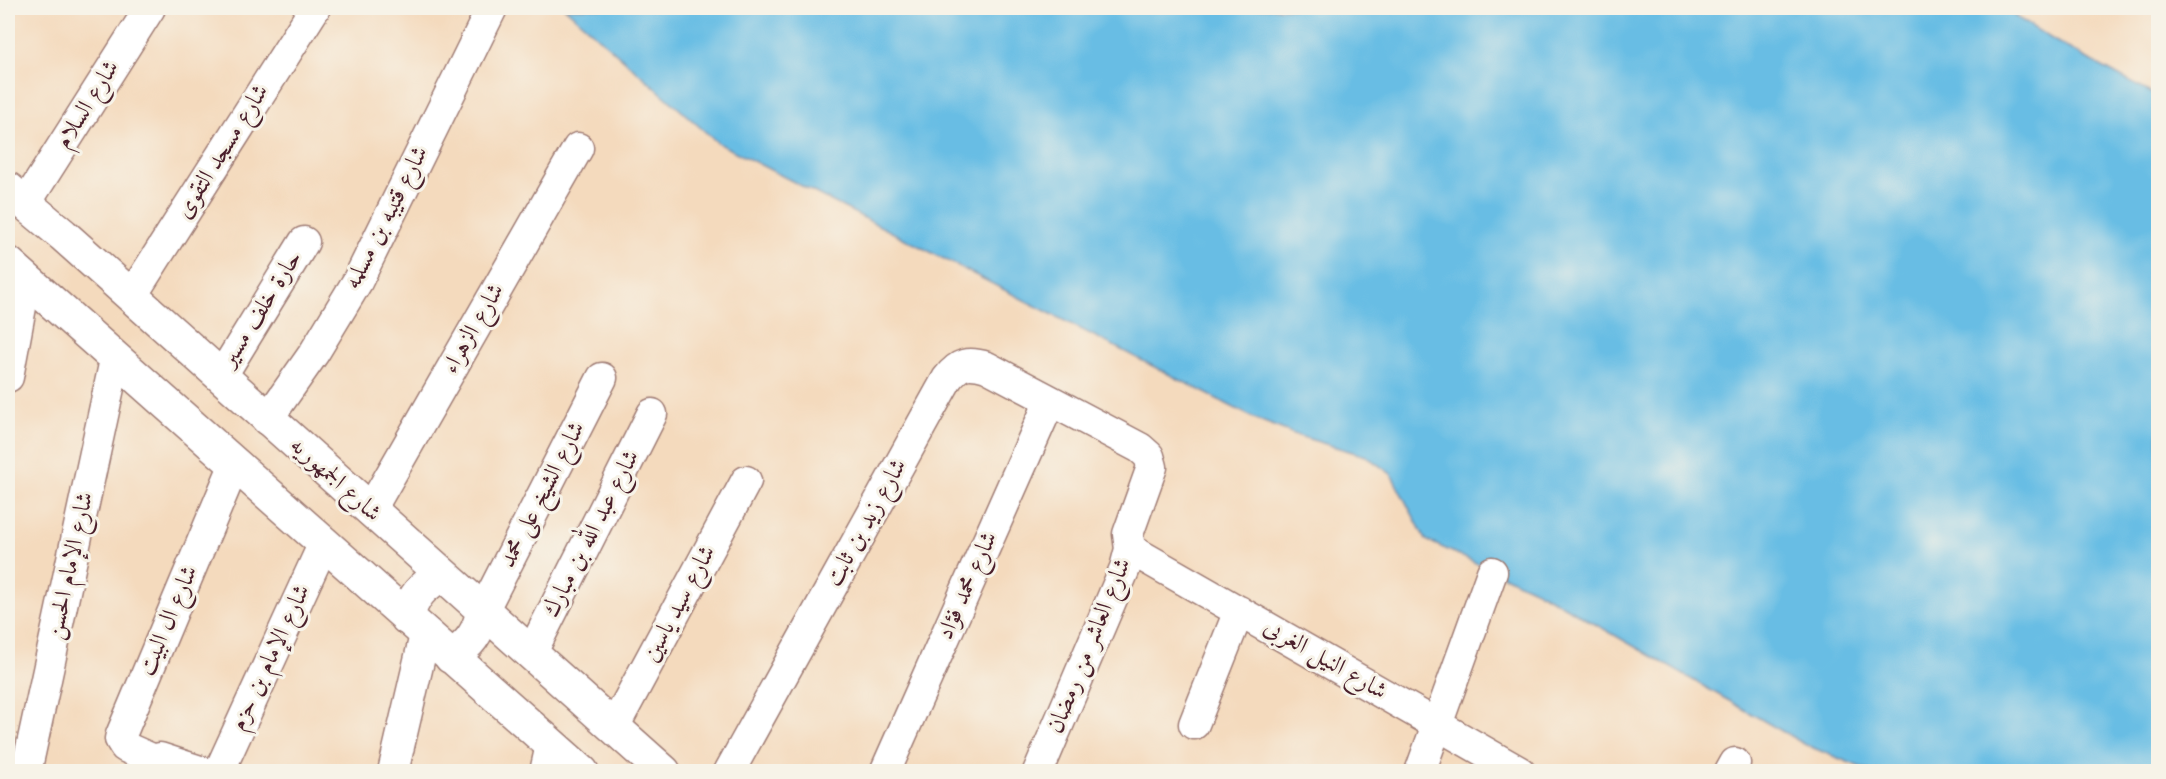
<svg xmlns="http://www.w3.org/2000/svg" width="2166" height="779" viewBox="0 0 2166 779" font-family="'Old Standard TT',Amiri,serif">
<rect width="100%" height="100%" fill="#f7f3e8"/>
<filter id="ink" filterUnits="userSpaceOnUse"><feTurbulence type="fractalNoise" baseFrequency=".0167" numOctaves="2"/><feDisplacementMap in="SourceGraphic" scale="12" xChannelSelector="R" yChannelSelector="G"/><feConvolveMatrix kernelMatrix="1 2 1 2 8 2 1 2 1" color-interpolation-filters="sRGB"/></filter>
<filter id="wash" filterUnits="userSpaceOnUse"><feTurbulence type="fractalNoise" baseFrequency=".008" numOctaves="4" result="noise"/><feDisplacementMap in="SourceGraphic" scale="24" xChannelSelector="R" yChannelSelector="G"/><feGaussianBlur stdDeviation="1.35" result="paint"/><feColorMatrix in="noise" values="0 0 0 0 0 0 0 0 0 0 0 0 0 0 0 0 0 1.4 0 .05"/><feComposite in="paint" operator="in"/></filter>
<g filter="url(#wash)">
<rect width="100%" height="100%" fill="#f4dabd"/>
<!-- water -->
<path fill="#67bde4" stroke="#586e88" stroke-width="1.5" d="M565,8H2002L2055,41L2158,97V771H1870L1806,745L1543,594L1426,540L1391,474L1366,456L1299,436L1254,418L718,143Z"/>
</g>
<g filter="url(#ink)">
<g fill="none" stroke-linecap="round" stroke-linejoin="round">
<!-- minor casing -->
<g stroke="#9f7c74" stroke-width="33">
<path id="minor" d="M26,203L150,8
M131,297L315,8
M8,377L26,280
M221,377L304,242
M267,420L314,353L357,282L492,8
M370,511L578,148
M1130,549L1520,772
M483,611L602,378
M531,654L652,414
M1194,724L1239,611
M614,727L746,481
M152,759L125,747L120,739L121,735L234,466
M26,772L115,360
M145,772L148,762L160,758L203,772
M219,772L323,545
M393,772L425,635
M545,772L551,745
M729,772L947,379C959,363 968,361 987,367L1140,448L1149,456L1152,467L1128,534L1130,549L1125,568L1038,772
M885,772L1050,401
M1420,772L1492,572
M1730,772L1735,763"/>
</g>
<!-- tertiary casing -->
<g stroke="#9f7c74" stroke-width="36">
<path id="tertiary" d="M8,189L63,235L664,772
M8,263L582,772
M407,618C413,596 422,586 442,575
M451,657C470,644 478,634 483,611"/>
</g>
<!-- minor -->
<use href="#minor" stroke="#fff" stroke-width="30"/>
<!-- tertiary -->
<use href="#tertiary" stroke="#fff" stroke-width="33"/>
</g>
</g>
<g text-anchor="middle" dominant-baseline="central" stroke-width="6" stroke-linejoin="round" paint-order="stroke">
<!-- street labels -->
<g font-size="24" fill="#4a1f2b" stroke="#f7f3e8">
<text transform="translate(88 105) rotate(-58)">شارع السلام</text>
<text transform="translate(223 152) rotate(-58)">شارع مسجد التقوى</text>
<text transform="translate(387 218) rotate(-63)">شارع قتيبه بن مسلمه</text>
<text transform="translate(262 309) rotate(-58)">حارة خلف مسير</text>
<text transform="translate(474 329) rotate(-60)">شارع الزهراء</text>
<text transform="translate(335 480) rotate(42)">شارع الجمهوريه</text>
<text transform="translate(543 495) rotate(-63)">شارع الشيخ على محمد</text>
<text transform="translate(867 523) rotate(-61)">شارع زيد بن ثابت</text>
<text transform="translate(592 534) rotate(-63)">شارع عبد الله بن مبارك</text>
<text transform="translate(71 566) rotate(-78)">شارع الإمام الحسن</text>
<text transform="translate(968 586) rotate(-66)">شارع محمد فؤاد</text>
<text transform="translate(680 604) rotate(-62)">شارع سيد ياسين</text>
<text transform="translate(169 621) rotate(-67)">شارع ال البيت</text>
<text transform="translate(1090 646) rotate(-68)">شارع العاشر من رمضان</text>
<text transform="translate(271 658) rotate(-65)">شارع الإمام بن حزم</text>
<text transform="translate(1325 660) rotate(30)">شارع النيل الغربى</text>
</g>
</g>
<!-- margin -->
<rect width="2166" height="779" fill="none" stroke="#f7f3e8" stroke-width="30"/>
</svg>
